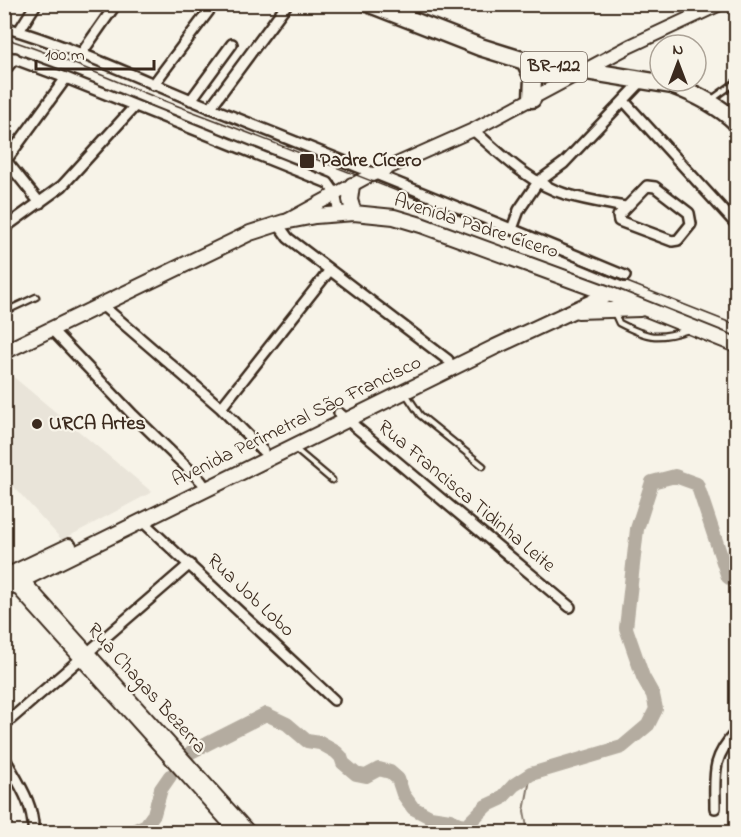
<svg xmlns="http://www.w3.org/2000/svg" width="741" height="837" viewBox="0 0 741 837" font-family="'Indie Flower',sans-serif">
<rect width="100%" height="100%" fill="#f7f3e8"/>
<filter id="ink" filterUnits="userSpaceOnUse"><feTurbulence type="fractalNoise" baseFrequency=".0167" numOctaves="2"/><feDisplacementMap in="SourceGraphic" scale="12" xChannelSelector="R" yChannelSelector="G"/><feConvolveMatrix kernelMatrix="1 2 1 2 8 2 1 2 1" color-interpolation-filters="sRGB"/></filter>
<g filter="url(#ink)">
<!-- built -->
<path fill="#e9e4d9" d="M5,370L152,492L62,540L5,477Z"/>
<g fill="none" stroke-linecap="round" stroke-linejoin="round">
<!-- stream -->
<path stroke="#84786c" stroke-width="2" d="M528,832L524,811L531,774"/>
<!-- river -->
<path stroke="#b4aca0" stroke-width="14" d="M191,752L266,714L287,724L307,741L320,743L336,752L341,757L343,763L356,774L366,776L379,769L390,772L398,779L403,794L413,808L430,817L450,820L459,824L467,825
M131,832L146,825L154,814L161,789L170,776
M465,832L467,825L486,806L501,799L514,785L531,774L622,747L648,725L656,709L653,695L643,677L626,628L637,529L652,482L675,476L697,484L728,577L736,583"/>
<!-- service casing -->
<g stroke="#3b2a1e" stroke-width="9">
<path id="service" d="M711,100L736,82
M4,312L36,297
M614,312L619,323C648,338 657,340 688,330
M406,394L420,415L483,466
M294,448L332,480"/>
</g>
<!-- minor casing -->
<g stroke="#3b2a1e" stroke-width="14">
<path id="minor" d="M4,27C77,48 146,82 216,110C353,165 489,219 625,276
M19,31L36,4
M81,54L116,4
M4,55L66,78L328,183L335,193L339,213
M4,71L15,58
M153,85L214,4
M191,100L232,44
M624,101L736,224
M210,108L287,4
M473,130C501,154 529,183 565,194C585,200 605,203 625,207
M4,158L40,203
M4,163L66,78
M647,186L655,187L689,213L691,224L678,240L672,241L619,221L618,216Z
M278,224L288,238L448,360
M4,228L62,186L134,107
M512,229L519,210L538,182L564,163L643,80
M103,306L221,408L263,451
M52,330L133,415L201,481L206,488
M221,408L330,270
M339,413L570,607
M141,520L334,700
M4,725L190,564
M4,757C17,781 35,805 33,832
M715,808C715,774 711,759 736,732"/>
</g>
<!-- tertiary casing -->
<g stroke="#3b2a1e" stroke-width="16">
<path id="tertiary" d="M288,220L365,178L473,130L630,46L720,4
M17,574L249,832
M8,577L237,832"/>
</g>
<!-- secondary casing -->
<g stroke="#3b2a1e" stroke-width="18">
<path id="secondary" d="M352,185L350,200L354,213
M578,311L640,309
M4,352L250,233L284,222L315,216L354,213L394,217L421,225L609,294L736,345
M4,577L69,546
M4,589L495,347L609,294"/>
</g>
<!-- trunk casing -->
<g stroke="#3b2a1e" stroke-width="21">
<path id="trunk" d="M370,4L480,47L525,61L672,85C696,94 718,105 736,122
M525,61L533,78L532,99"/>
</g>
<!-- service -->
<use href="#service" stroke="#f7f3e8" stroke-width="4.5"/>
<!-- minor -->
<use href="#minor" stroke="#f7f3e8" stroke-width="9"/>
<!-- tertiary -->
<use href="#tertiary" stroke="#f7f3e8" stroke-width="12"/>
<!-- secondary -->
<use href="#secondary" stroke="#f7f3e8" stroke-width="14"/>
<!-- trunk -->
<use href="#trunk" stroke="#f7f3e8" stroke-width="16"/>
<!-- tram -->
<path stroke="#3b2a1e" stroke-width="1.5" d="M4,38C64,57 120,84 178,106C365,177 550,252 736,325"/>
</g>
</g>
<!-- markers -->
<g fill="#3b2a1e" stroke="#f7f3e8" stroke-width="2">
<rect x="299" y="153" width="16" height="16" rx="3"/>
<circle cx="37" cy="424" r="6"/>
</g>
<g text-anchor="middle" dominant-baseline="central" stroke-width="4.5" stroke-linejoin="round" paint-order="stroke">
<!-- shield labels -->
<rect fill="#f7f3e8" stroke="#73665b" stroke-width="1.5" x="521" y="52" width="66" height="30" rx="4.5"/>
<g font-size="18" font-weight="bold" fill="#3b2a1e">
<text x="554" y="67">BR-122</text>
</g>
<!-- poi labels -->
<g font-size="20" font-weight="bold" fill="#3b2a1e" stroke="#f7f3e8" text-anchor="start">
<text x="320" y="161">Padre Cícero</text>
<text x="49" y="424">URCA Artes</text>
</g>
<!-- street labels -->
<g font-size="20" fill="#3b2a1e" stroke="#f7f3e8">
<text transform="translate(476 227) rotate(18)">Avenida Padre Cícero</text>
<text transform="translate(297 422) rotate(-26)">Avenida Perimetral São Francisco</text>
<text transform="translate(466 497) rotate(40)">Rua Francisca Tidinha Leite</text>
<text transform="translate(250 596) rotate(43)">Rua Job Lobo</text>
<text transform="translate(146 689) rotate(48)">Rua Chagas Bezerra</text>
</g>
</g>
<!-- margin -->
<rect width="741" height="837" fill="none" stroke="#f7f3e8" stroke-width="24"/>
<rect x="12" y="12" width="717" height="813" fill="none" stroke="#3b2a1e" stroke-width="2" filter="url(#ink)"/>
<!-- north arrow -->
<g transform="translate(678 63)"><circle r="28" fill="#f7f3e8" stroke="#aca397" stroke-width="1.5"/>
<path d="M0-4.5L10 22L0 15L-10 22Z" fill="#3b2a1e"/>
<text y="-9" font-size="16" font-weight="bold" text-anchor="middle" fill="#3b2a1e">N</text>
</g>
<!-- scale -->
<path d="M36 60v9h118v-9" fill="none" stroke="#3b2a1e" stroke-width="3"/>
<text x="45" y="60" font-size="18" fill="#3b2a1e" stroke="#f7f3e8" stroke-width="4.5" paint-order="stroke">100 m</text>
</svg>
